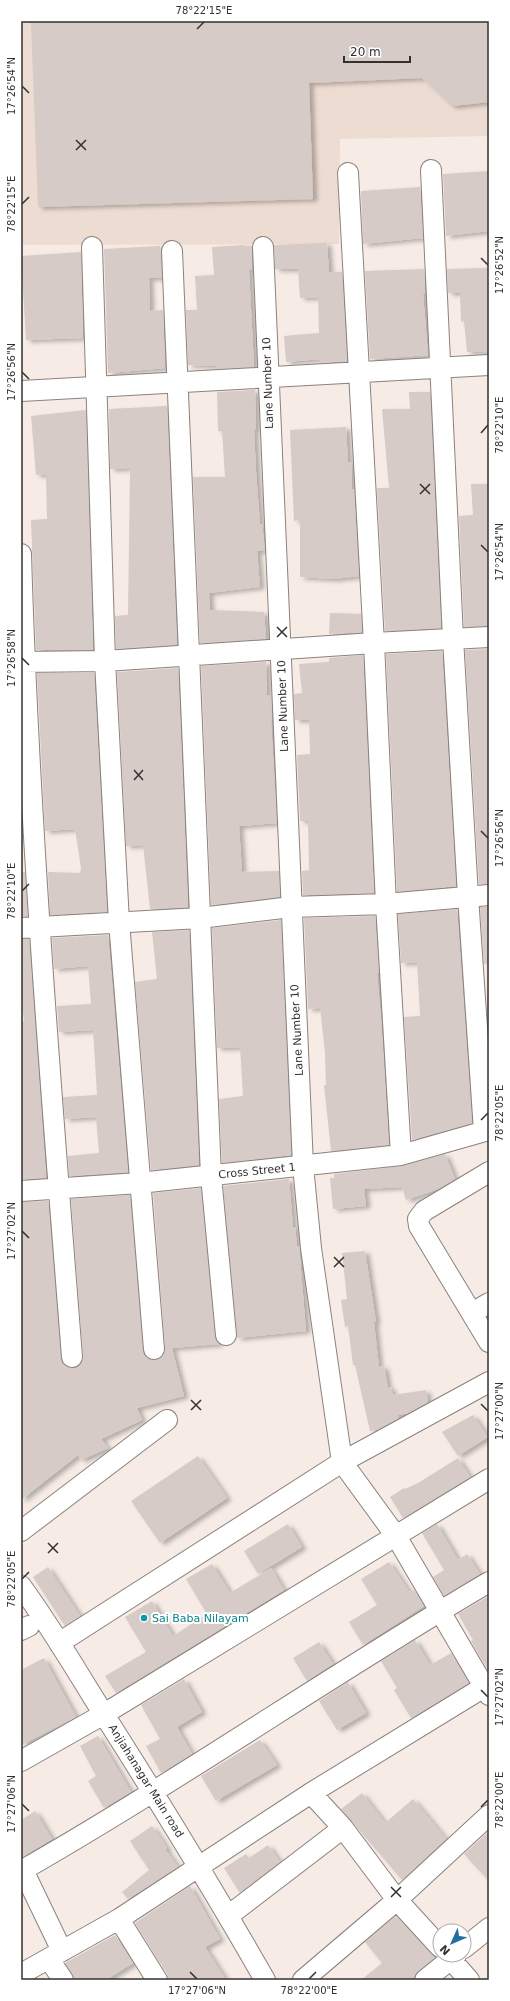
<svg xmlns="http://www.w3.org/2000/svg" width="510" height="2001" viewBox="0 0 510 2001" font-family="'DejaVu Sans',sans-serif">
<defs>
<filter id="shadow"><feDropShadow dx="4.5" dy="2.5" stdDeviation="2" flood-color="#0004"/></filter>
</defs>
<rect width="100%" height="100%" fill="#f6ebe5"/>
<!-- built -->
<path fill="#eddcd2" d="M21,21H489V136L340,139L339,244L21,245Z"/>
<!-- building -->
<path fill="#d6cbc6" filter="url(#shadow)" d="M31,21H489V102L452,106L422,78L309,83L313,199L38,207Z
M489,171V231L446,236L443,174Z
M420,187L423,238L363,244L361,191Z
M327,243L329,272H342L347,361L320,363V359L286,362L284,336L319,333L318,297L300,298L298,269H275L274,245Z
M244,245V246H252V269L249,270L254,367L216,369V366L188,365L186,310H197L195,276L214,275L212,247Z
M160,246L162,278H149L150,311L163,310L165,368L108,373L104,249Z
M81,252L83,338L26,340L21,256Z
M489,268V351L467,352L464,321L461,322L460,293H448L447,269Z
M424,269L425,294H423L428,355L370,359L365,271Z
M255,390L256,429L254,430L256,472L260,524H262L265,550L257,551L260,587L209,593L210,610L264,612L266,639L200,643L193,477H225L222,431H218L217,392Z
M409,392H430L441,628L385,631L377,488H389L382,409H410Z
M167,406L177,645L116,649L115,616L128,615L130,468L110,469L109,409Z
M86,410L93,650H36L31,520L47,519L46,474L36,475L31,416Z
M346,427L348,462H351L352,489H354L359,576L334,579L300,577V520L294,521L290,430Z
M471,484H489V626L464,627L459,516L473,515Z
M330,613L361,614L362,632L329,634Z
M489,649V884H479L465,650Z
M442,651L456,886L397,892L386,654Z
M363,655L374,893L303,895L302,871L309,870L308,821H300L297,755L310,754L309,720H295L294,694L302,693L299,664L329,662V658Z
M266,662L267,695H271L272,721L271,722L277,823L239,826L242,872L279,871L280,897L211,905L201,666Z
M178,668L188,907L150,909L143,845L126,846L117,672Z
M37,673H94L107,912L50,915L48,872L80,873L81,868L75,829L45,831Z
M21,872H25L28,916H21Z
M480,907H489V963L484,964Z
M457,909L472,1123L412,1140L404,1017L420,1016L417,962L401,963L398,914Z
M375,916L379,973H377L381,1019L389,1145L331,1151L324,1085H326L325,1052L320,1008L308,1009L304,918Z
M281,920L291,1155L222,1163L219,1099L243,1096L240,1047L217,1048L212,928Z
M189,930L199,1165L151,1170L135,982L157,979L152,932Z
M108,935L128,1172L69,1176L68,1156L99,1153L96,1117L65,1119L63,1097L97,1095L93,1030L59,1032L57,1006L91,1004L88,966L54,969L52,938Z
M21,939H29L46,1178L21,1179V1021H24L21,996Z
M445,1154L455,1179L438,1189L406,1200L402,1187L364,1189L366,1206L333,1209L330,1178H334V1174L402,1166Z
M289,1179L293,1227H295L297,1246H299L306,1331L237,1338L223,1186Z
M201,1188L215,1336L219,1344L172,1348L184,1396L137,1408L142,1420L101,1439L108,1448L81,1460L78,1455L21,1500V1202L48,1201L61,1358L62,1363L67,1367L73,1368L82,1362L83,1356L71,1199L130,1195L143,1350L144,1355L149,1359L155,1360L164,1354L165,1348L153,1193Z
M365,1251L376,1322H374L379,1367L384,1366L388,1388L391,1387L393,1395L426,1390L428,1402L408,1413L398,1415L399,1418L379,1429L370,1431L355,1365H353L348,1326L345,1327L341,1300L347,1299L342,1253Z
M473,1415L488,1437L458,1456L442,1432Z
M198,1456L227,1498L160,1543L131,1501Z
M458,1458L470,1477L403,1518L390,1497L404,1488L405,1489L418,1483Z
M288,1524L302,1547L258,1574L244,1551Z
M437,1524L458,1560L467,1554L480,1574L444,1596L433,1577L444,1570L422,1533Z
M389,1562L408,1590L410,1592L414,1590L424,1606L363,1645L349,1622L377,1605L361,1579Z
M212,1564L230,1593L271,1568L284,1590L116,1693L105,1676L146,1652L125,1617L152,1601L173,1636L207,1614L186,1579Z
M48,1567L80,1616L65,1626L33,1577Z
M487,1597L489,1601V1672L471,1641L473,1640L458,1614Z
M415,1640L430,1665L451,1653L469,1683L411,1718L394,1690L397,1688L381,1661Z
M319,1642L333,1664L307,1681L293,1658Z
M44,1658L76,1717L21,1745V1670Z
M184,1679L202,1712L177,1727L192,1754L161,1773L146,1746L160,1739L141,1705Z
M348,1682L366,1713L337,1730L319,1701Z
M98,1736L131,1792L104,1808L88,1781L96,1776L80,1746Z
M260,1740L277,1765L216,1801L201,1776Z
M362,1793L385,1823L413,1799L446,1839L402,1880L341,1809Z
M35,1811L52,1839L21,1858V1820Z
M152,1826L167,1848L165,1849L178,1867L128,1899L122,1892L149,1870L130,1841Z
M489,1831V1881L464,1854Z
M268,1845L280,1862L240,1893L224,1868L246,1854L249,1858Z
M190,1886L220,1939L205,1947L226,1980H168L167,1974L135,1923Z
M396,1916L435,1957L418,1971L414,1980H361L382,1963L365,1942Z
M115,1935L133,1963L106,1980H74L65,1963Z"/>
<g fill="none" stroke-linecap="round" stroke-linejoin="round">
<!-- minor casing -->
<g stroke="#8c827d" stroke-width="22">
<path id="minor" d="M431,170L453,638L468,896L484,1131
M348,173L374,643L386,904L401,1155
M92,247L105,661L119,922L154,1349
M263,247L303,1166L311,1248L342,1462L396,1536L489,1695
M172,251L211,1176L226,1335
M21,391L489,365
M21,554C29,822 51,1090 72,1357
M21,662L105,661L374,643L489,637
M21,928L200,918L291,907L386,904L489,895
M489,1172L424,1211L418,1219L419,1226L489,1342
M21,1191L139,1183L401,1155L489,1130
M472,1313L489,1303
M21,1531L167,1420
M21,1586C51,1627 76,1670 103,1713C159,1801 213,1889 265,1980
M21,1630L29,1626
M59,1643L342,1462L489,1382
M21,1761L104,1714L489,1479
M311,1793L343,1828L397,1900L440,1947
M23,1870L62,1951
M21,1871C180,1780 331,1675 489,1582
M228,1916L343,1828
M119,1919L157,1980
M464,1948L489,1928
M447,1955L469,1980
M49,1959L63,1980
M21,1974L119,1919L311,1793L489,1684
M303,1980L397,1900L489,1815
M425,1980L456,1955"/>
</g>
<!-- minor -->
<use href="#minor" stroke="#fff" stroke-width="20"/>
</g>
<!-- ticks -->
<path fill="none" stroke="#34302e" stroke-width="1.5" d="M197,29L204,22M22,86L29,93M76,140L86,150M76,150L86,140M22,204L29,197M481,258L488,265M22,372L29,379M481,433L488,425M420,484L430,494M420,494L430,484M481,545L488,552M277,627L287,637M277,637L287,627M22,658L29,665M134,770L143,780M134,780L143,770M481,831L488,838M22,891L29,884M481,1120L488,1113M22,1231L29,1238M334,1257L344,1267M334,1267L344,1257M191,1400L201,1410M481,1404L488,1411M191,1410L201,1400M48,1543L58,1553M48,1553L58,1543M22,1579L29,1572M481,1690L488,1697M22,1804L29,1811M481,1807L488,1800M391,1887L401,1897M391,1897L401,1887M190,1972L197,1979M309,1979L316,1972"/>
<!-- markers -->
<circle fill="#0f9aa8" stroke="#fff" stroke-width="1.5" cx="144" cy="1618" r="4"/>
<g text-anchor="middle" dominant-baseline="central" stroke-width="4" stroke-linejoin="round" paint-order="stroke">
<!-- street labels -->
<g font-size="11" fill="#34302e" stroke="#fff">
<text transform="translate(268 383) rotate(-92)">Lane Number 10</text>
<text transform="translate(283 706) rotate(-92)">Lane Number 10</text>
<text transform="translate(297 1030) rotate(-93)">Lane Number 10</text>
<text transform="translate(257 1171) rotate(-6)">Cross Street 1</text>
<text transform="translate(146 1781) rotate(58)">Anjiahanagar Main road</text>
</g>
<!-- culture labels -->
<g font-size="11" fill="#0d838f" stroke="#fff" text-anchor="start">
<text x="152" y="1618">Sai Baba Nilayam</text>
</g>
</g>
<!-- border -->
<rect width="510" height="2001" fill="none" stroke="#ffffff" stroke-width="44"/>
<!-- north arrow -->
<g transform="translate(452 1943) rotate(225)"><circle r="19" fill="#ffffff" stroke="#aeacab"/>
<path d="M0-3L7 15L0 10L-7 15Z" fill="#1f6fa1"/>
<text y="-6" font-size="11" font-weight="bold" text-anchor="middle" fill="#34302e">N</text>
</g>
<!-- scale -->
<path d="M344 56v6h66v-6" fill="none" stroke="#34302e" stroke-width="2"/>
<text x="350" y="56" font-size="12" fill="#34302e" stroke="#ffffff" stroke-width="3" paint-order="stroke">20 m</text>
<rect x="22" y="22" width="466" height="1957" fill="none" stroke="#34302e" stroke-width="1.5"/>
<g font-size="10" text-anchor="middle" fill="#34302e">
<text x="204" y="14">78°22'15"E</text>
<text transform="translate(11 86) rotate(-90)" y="4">17°26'54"N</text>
<text transform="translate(11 204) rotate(-90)" y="4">78°22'15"E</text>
<text transform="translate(499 265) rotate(-90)" y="4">17°26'52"N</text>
<text transform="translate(11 372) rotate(-90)" y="4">17°26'56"N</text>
<text transform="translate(499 425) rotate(-90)" y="4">78°22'10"E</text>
<text transform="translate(499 552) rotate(-90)" y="4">17°26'54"N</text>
<text transform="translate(11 658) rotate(-90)" y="4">17°26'58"N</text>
<text transform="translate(499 838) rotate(-90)" y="4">17°26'56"N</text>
<text transform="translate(11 891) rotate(-90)" y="4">78°22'10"E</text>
<text transform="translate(499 1113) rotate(-90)" y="4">78°22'05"E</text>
<text transform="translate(11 1231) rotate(-90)" y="4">17°27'02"N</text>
<text transform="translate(499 1411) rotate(-90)" y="4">17°27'00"N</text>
<text transform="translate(11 1579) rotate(-90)" y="4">78°22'05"E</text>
<text transform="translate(499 1697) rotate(-90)" y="4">17°27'02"N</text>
<text transform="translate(499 1800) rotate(-90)" y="4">78°22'00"E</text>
<text transform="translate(11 1804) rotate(-90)" y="4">17°27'06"N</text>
<text x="197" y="1994">17°27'06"N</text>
<text x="309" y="1994">78°22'00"E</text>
</g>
</svg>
